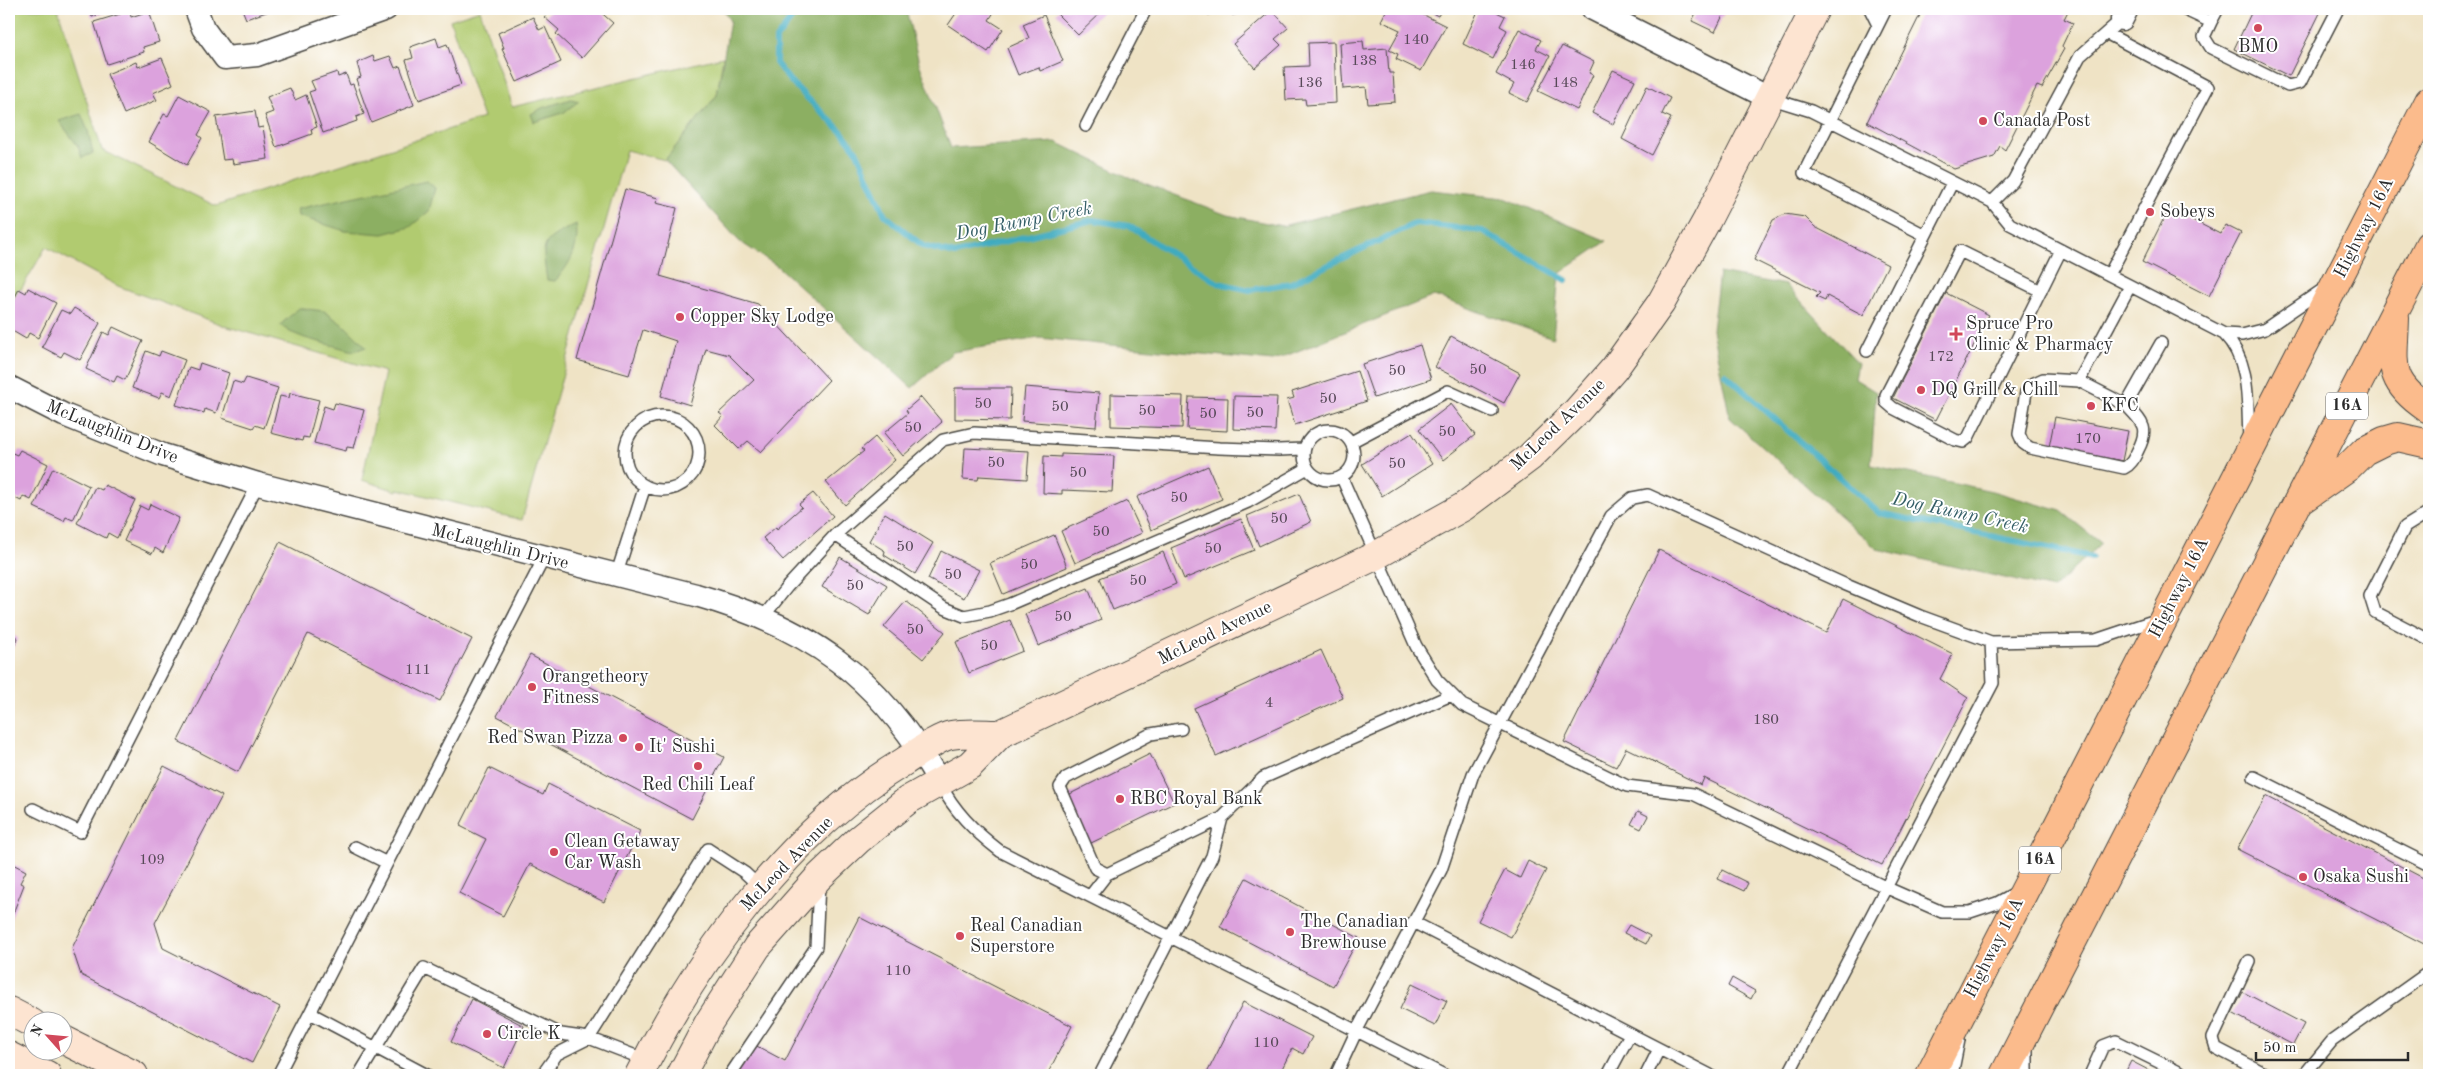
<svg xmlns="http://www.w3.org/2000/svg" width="2438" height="1084" viewBox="0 0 2438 1084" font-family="'Old Standard TT',serif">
<rect width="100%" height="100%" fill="#fff"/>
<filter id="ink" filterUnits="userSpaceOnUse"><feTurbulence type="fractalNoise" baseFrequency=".02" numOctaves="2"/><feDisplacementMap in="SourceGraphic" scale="10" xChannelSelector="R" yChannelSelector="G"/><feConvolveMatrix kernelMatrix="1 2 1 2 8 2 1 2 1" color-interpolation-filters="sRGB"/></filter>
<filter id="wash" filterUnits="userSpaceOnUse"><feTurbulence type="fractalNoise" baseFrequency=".0096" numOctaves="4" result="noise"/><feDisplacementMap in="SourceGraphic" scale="20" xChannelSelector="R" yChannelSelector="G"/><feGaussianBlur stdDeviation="1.12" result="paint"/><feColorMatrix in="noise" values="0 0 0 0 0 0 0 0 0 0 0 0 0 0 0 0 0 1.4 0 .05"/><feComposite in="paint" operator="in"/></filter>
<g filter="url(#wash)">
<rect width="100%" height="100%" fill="#efe3c5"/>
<!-- green -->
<path fill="#b1cb70" stroke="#6e7b4e" d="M9,9H58L102,150L216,206L483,118L450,20L480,10L512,107L723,57L717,95L665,160L626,150L522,520L398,489L397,491L362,480L385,372L228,327L118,286L46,247L9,310Z"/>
<!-- forest -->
<path fill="#8caf62" stroke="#5c6d46" d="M723,9H906L919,63L951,148L1056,142L1126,176L1227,215L1282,226L1431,190L1505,198L1607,241L1559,274L1553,338L1434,296L1273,361L1039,338L953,352L912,388L777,266L739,241L665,160L717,95L730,21Z
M571,99L579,101L563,113L534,122L531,114L542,108Z
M81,114L88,131L93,153L82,158L78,146L59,121Z
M427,181L435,188L429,211L410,227L383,234L345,231L298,216L297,209Z
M576,224C580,246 570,265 555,281L547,280C541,241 541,242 576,224Z
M1719,273L1786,285L1858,363L1855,379L1876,392L1871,465L1992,491L2061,511L2101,543L2053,589L1877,549L1730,418L1712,330Z
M299,308L324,311L346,327L366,347L354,351L342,348L305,338L290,332L280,325Z"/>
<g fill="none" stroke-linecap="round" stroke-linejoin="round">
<!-- stream -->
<path stroke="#41abc0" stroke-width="6" d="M799,9L776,39V63L790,81L842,132L856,150L885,215L923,246L955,254L1093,220L1129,226L1218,283L1250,290L1291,283L1416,223L1482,231L1566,280
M1725,374L1879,513L2092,557"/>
</g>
<g id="blocks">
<!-- building -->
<path fill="#dca2dd" d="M89,9H117L92,17Z
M242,9H275L246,19Z
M552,9H597L613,23L582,58L556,34L559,30L544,17Z
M959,9H996L989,20L1003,29L988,52L948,25Z
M1060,9H1105L1078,35L1056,13Z
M1207,9H1248L1249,13L1232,15V11L1208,15Z
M1387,9H1412L1446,26L1421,71L1396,59L1398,54L1389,50L1400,30L1381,21Z
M1424,9H1442L1438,16Z
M1479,9H1490L1505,16L1500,26L1507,30L1493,59L1463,44Z
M1698,9H1726L1715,32L1692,21Z
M1923,9H2069L2064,19L2073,23L2062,46L2064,49L2042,88L2037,86L2005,150L2000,146L1994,157L1954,169L1867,122Z
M2253,9H2322L2289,76L2234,49Z
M1272,10L1288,28L1275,39L1281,45L1255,68L1233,44Z
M130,11L131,17L149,11L159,42L143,47L144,52L107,64L94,22Z
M1044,15L1063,61L1040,71L1039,67L1018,75L1007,48L1029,38L1023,24Z
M533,17L539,30L545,27L561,62L517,82L502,49L504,48L498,33Z
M1519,29L1541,40L1536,49L1550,56L1527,102L1509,93L1514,84L1496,74Z
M436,38L439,47L447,44L461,85L419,100L406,60L413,58L410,47Z
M1363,41L1364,50L1387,48L1389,73H1393L1395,102L1368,104L1366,87L1343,89L1340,43Z
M1334,42L1336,103L1306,105L1305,99L1286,100L1284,67L1309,66L1308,43Z
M1562,46L1594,62L1589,73L1593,75L1577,110L1538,91Z
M373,56L375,61L390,56L395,68L400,66L414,105L371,122L356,79L361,77L357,63Z
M162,58L173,84L153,93L157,100L124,114L107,74L136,62L138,67Z
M1613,70L1635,80L1613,124L1592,113Z
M337,72L338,77L346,74L350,85L353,84L364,114L356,117L357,121L323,133L309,92L315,90L311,81Z
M1647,86L1670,98L1662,114L1671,118L1652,155L1622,139Z
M290,88L295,100L306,95L317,127L311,129L312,134L276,147L265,115L273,112L267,97Z
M179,95L211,112L198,135L202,138L187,165L149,142L164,114L168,116Z
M255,111L258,128L263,127L268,159L233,164L232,159L223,160L216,117Z
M625,189L658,198L656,203L677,208L660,276L758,304L829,380L761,452L748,441L739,449L715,425L723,416L719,413L754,380L729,355L706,349L690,405L661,396L676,341L643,330L629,375L577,360Z
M2169,208L2220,234L2225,225L2241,233L2209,296L2142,262Z
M1785,214L1805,217L1815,227L1888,265L1863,315L1827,296L1825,301L1816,297L1820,293L1754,260L1773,220Z
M28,288L56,303L38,338L29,333L26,339L9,329V309L19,289L26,293Z
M1946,293L1989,315L1936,420L1893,398Z
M74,308L100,323L80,360L64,352L61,357L42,347L61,310L70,314Z
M113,327L143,341L125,380L117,376L114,382L86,369L103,332L109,335Z
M1451,336L1520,373L1504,403L1435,367Z
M1420,345L1431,379L1374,398L1362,364Z
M146,351L159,356L161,351L185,360L171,396L162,392L159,398L132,388Z
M200,363L229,373L216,413L205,409L204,413L176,405L189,367L198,370Z
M1357,371L1367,401L1295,425L1287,400L1294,398L1292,392Z
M246,378L278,388L264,428L255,425L253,428L222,418L233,381L243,384Z
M1025,387L1099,393L1096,427L1022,421Z
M955,388H1011L1010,420L955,419Z
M290,393L319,400L309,438L303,437L302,441L271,433L280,396L289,398Z
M1111,394L1183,396L1182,428L1111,426Z
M1234,396L1277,397L1275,431L1233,429Z
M921,397L942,422L903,456L884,433L908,413L906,410Z
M1189,397L1228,398L1227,431L1187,429Z
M335,403L364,410L354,448L347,447L346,451L314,443L324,406L333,409Z
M1451,404L1475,435L1443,460L1419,429Z
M2055,417L2128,431L2122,461L2049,447Z
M1412,433L1432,464L1382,496L1362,464Z
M875,437L895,460L845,505L826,482L864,451L861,449Z
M965,448L1029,451L1027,479L979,476L978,480L963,479Z
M20,450L48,464L31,500L23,496L21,501L9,495V454L10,452L17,455Z
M1061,454L1114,456L1112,492L1062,490V494L1043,493L1044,456L1061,457Z
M1208,466L1222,499L1151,530L1137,497Z
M53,468L89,486L73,520L66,517L64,521L34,507Z
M105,485L135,500L117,538L108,533L106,538L77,523L95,487L102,490Z
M813,493L833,516L783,560L763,538L776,527L777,529L802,507L799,504Z
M1299,494L1311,522L1259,546L1247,516Z
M1127,501L1142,533L1075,563L1061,531Z
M150,504L179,518L163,553L155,548L152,554L124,541L140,506L148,510Z
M885,513L933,543L915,574L884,555L885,551L869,541Z
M1241,519L1254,550L1184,579L1171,548Z
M1054,535L1067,567L1003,594L990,563Z
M280,542L472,639L440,701L308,634L238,772L178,741Z
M1659,550L1826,633L1843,599L1953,654L1940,679L1968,698L1882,865L1704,778L1701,785L1626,748L1616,767L1564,742Z
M941,551L979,570L964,598L928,579Z
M1163,552L1176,584L1113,610L1100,578Z
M840,557L887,585L869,615L822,587Z
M1088,588L1101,620L1038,646L1025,614Z
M906,601L945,632L923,659L884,627Z
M1010,620L1023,651L969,673L956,642Z
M9,633L18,638L9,656Z
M1321,650L1343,698L1216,756L1194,708Z
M530,655L724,757L692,819L497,716Z
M1150,754L1174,803L1089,844L1066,796Z
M164,766L222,796L155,923L163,948L280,1007L252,1063L81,975L72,948Z
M489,768L543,795L548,784L640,831L604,902L530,864L503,916L459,893L486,839L460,826Z
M2266,796L2429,881L2428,946L2237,849Z
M1638,811L1648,816L1641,829L1631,824Z
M1528,861L1546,870L1511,937L1478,921L1505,870L1520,878Z
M9,862L26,871L20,883L24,885L10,921Z
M1722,870L1748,883L1744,891L1718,879Z
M1246,878L1359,938L1333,986L1220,927Z
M859,917L1072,1026L1047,1075H735L751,1043L785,1061Z
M1629,925L1650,936L1646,944L1624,933Z
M1732,978L1755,991L1751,999L1728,986Z
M1412,984L1447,1001L1435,1026L1400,1009Z
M2243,992L2304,1024L2293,1045L2232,1013Z
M472,999L524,1026L504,1068L451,1042Z
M1243,1002L1312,1037L1303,1054L1292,1048L1279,1075H1206Z
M2131,1061L2158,1075H2124Z"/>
</g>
</g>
<g filter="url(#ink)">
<use href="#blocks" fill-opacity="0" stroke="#484742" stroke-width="1"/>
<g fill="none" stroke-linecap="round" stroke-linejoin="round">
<!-- lane casing -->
<g stroke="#484742" stroke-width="14">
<path id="lane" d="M1870,9L1878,25
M1886,9L1804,173L1925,235
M2183,9L2211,22L2218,9
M2211,22L2204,37L2211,48L2288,86L2300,83L2338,9
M2106,33L2208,87L2109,275
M1769,98L1811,111L1992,202L2010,224L2224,334C2251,362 2247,401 2249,438
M1086,126L1146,9
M1992,202L2013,181L2080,56L2122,19
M2041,291L1960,251L1886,395V402L1893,408L1955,440L1963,442L1968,438L2061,250
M2224,334L2242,335L2265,329L2325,288
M1867,351L1952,183
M2079,381L2130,286
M2126,405C2142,422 2150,427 2138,450C2134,458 2132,464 2124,468L2030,448L2023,443L2019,434L2026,392L2032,384L2043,379L2079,381L2126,405L2161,343
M625 453a37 37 0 1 1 74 0a37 37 0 1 1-74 0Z
M1304 455a25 25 0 1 1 50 0a25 25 0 1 1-50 0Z
M1351,442L1448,391L1492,411
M1342,478L1416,646L1437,680L1462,705L1627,786L1693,794L1885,887L1942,912H1970L1997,903L2017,892
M2429,512L2405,527L2370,596L2375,612L2429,640
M835,535L944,608L964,616L990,611L1010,604L1248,502L1306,469
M616,576L645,486
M763,617L787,587L835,535L943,440L974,433L1219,448L1279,450L1303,449
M2254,777L2429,865
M939,782C954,811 974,831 1000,851L1444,1075
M33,809L80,832L258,484
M355,847L387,863
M1107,874L1095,868L1060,787L1066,778L1151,734L1181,729
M1090,896L1107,874L1222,818L1263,778L1451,695
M1413,922L1710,1075
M2249,961L2213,1038L2216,1048L2268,1075
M310,1013L427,1075
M278,1075L544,558
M359,1075L424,968L561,1034L589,1038L646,1060
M542,1075L557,1054L589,1038L708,849L745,873L761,888
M730,1075L816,947L819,883
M1100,1075L1212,856L1222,818
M1336,1075L1357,1030L1441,870L1473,774L1611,516L1632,498L1648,495L1844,584L1920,616L1991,642L2096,640L2159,619
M1608,1075L1630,1034
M1646,1075L1659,1049
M1788,1075L1993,683L1991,642
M1952,1075L1959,1040
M2027,1075V1047
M2090,1075L2103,1046L2116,1041L2185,1075
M2304,1075L2332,1041L2429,972"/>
</g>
<!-- street casing -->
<g stroke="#484742" stroke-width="25">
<path id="street" d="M196,9L203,28L225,58L257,55L386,9
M1593,9L1769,98
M2122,19L2127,9
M9,387L64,415L163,455L258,484L696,595C812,628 879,677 939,781"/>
</g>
<!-- secondary casing -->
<g stroke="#484742" stroke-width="30">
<path id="secondary" d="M9,1011L32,1023
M62,1039L134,1075
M9,1056L47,1075
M639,1075C699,956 789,831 905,761C916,754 939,737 951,735C967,732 985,734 1000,734
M681,1075L709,1022L757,947L819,877L858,840L908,800L970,765L1000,734L1375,556L1463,507L1530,457L1576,412L1614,369L1661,303L1707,220L1815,9"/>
</g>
<!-- primary casing -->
<g stroke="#484742" stroke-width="30">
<path id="primary" d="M2395,318C2394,363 2385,380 2427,408
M2301,500L2348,467L2364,451L2384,441L2398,437L2429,444
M1930,1075L2429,101
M2004,1075L2429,245"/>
</g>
<!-- lane -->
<use href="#lane" stroke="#fff" stroke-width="11"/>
<!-- street -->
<use href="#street" stroke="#fff" stroke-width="22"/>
<!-- secondary -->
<use href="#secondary" stroke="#fde4d1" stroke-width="28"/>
<!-- primary -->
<use href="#primary" stroke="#fbbb8c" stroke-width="28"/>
</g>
</g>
<!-- markers -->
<g fill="#d1495b" stroke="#fff" stroke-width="2">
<circle cx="2258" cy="28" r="5"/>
<circle cx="1983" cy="121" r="5"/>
<circle cx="2150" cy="212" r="5"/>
<circle cx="680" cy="317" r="5"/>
<path d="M1953.5 326.5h5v5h5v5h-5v5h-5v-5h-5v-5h5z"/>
<circle cx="1921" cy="390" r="5"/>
<circle cx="2091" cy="406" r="5"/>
<circle cx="532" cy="687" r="5"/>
<circle cx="623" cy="738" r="5"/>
<circle cx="639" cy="747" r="5"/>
<circle cx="698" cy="766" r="5"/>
<circle cx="1120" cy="799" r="5"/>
<circle cx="554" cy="852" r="5"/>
<circle cx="2303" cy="877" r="5"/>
<circle cx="1290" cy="932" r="5"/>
<circle cx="960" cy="936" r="5"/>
<circle cx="487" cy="1034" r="5"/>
</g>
<g text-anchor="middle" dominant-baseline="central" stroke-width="4" stroke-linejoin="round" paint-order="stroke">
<!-- number labels -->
<g font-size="15" fill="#574958">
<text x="1416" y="40">140</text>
<text x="1364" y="61">138</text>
<text x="1523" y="65">146</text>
<text x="1310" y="83">136</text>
<text x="1565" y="83">148</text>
<text x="1941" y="357">172</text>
<text x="1478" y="370">50</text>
<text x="1397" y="371">50</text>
<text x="1328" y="399">50</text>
<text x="983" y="404">50</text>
<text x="1060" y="407">50</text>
<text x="1147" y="411">50</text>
<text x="1255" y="413">50</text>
<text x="1208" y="414">50</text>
<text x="913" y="428">50</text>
<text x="1447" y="432">50</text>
<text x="2088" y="439">170</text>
<text x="996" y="463">50</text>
<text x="1397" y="464">50</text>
<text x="1078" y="473">50</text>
<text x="1179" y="498">50</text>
<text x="1279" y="519">50</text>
<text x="1101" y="532">50</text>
<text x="905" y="547">50</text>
<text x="1213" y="549">50</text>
<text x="1029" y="565">50</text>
<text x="953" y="575">50</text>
<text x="1138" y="581">50</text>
<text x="855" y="586">50</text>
<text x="1063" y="617">50</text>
<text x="915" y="630">50</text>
<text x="989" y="646">50</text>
<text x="418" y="670">111</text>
<text x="1269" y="703">4</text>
<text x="1766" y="720">180</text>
<text x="152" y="860">109</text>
<text x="898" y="971">110</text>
<text x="1266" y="1043">110</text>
</g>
<!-- shield labels -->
<g fill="#fff" stroke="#6b6b6b" stroke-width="1">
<rect x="2326" y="392.5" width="42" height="27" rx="4"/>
<rect x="2019" y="846.5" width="42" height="27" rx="4"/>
</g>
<g font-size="16" font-weight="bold" fill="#2b2b2b">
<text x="2347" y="406">16A</text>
<text x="2040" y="860">16A</text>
</g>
<!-- poi labels -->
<g font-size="18" fill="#2b2b2b" stroke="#fff" text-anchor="start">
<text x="2258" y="47" text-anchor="middle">BMO</text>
<text x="1993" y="121">Canada Post</text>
<text x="2160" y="212">Sobeys</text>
<text x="690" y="317">Copper Sky Lodge</text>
<text x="1966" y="324">Spruce Pro<tspan x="1966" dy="21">Clinic &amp; Pharmacy</tspan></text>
<text x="1931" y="390">DQ Grill &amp; Chill</text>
<text x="2101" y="406">KFC</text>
<text x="542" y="677">Orangetheory<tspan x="542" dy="21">Fitness</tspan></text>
<text x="613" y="738" text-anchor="end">Red Swan Pizza</text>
<text x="649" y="747">It' Sushi</text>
<text x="698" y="785" text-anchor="middle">Red Chili Leaf</text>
<text x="1130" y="799">RBC Royal Bank</text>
<text x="564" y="842">Clean Getaway<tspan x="564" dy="21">Car Wash</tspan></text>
<text x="2313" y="877">Osaka Sushi</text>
<text x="1300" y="922">The Canadian<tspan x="1300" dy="21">Brewhouse</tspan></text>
<text x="970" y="926">Real Canadian<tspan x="970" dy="21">Superstore</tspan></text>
<text x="497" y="1034">Circle K</text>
</g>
<!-- street labels -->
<g font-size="18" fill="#2b2b2b" stroke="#fff">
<text transform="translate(2364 228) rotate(-63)">Highway 16A</text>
<text transform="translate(1558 425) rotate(-44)">McLeod Avenue</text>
<text transform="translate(112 432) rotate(22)">McLaughlin Drive</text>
<text transform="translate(500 547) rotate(14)">McLaughlin Drive</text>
<text transform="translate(2179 588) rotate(-63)">Highway 16A</text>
<text transform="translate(1215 633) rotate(-26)">McLeod Avenue</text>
<text transform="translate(787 864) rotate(-46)">McLeod Avenue</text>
<text transform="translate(1994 948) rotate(-63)">Highway 16A</text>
</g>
<!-- water labels -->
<g font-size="19" font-style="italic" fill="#345e67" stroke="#fff">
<text transform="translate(1024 222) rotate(-11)">Dog Rump Creek</text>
<text transform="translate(1960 514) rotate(12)">Dog Rump Creek</text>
</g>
</g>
<!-- margin -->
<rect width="2438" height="1084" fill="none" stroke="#fff" stroke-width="30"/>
<!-- north arrow -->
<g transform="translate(48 1036) rotate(297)"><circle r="24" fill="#ffffff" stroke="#aaaaaa"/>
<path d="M0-4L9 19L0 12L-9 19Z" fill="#d1495b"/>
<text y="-8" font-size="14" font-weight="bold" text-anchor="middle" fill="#2b2b2b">N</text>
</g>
<!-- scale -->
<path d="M2256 1052v8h152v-8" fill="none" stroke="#2b2b2b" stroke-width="2.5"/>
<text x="2263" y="1052" font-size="15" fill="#2b2b2b" stroke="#ffffff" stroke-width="4" paint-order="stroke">50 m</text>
</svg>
